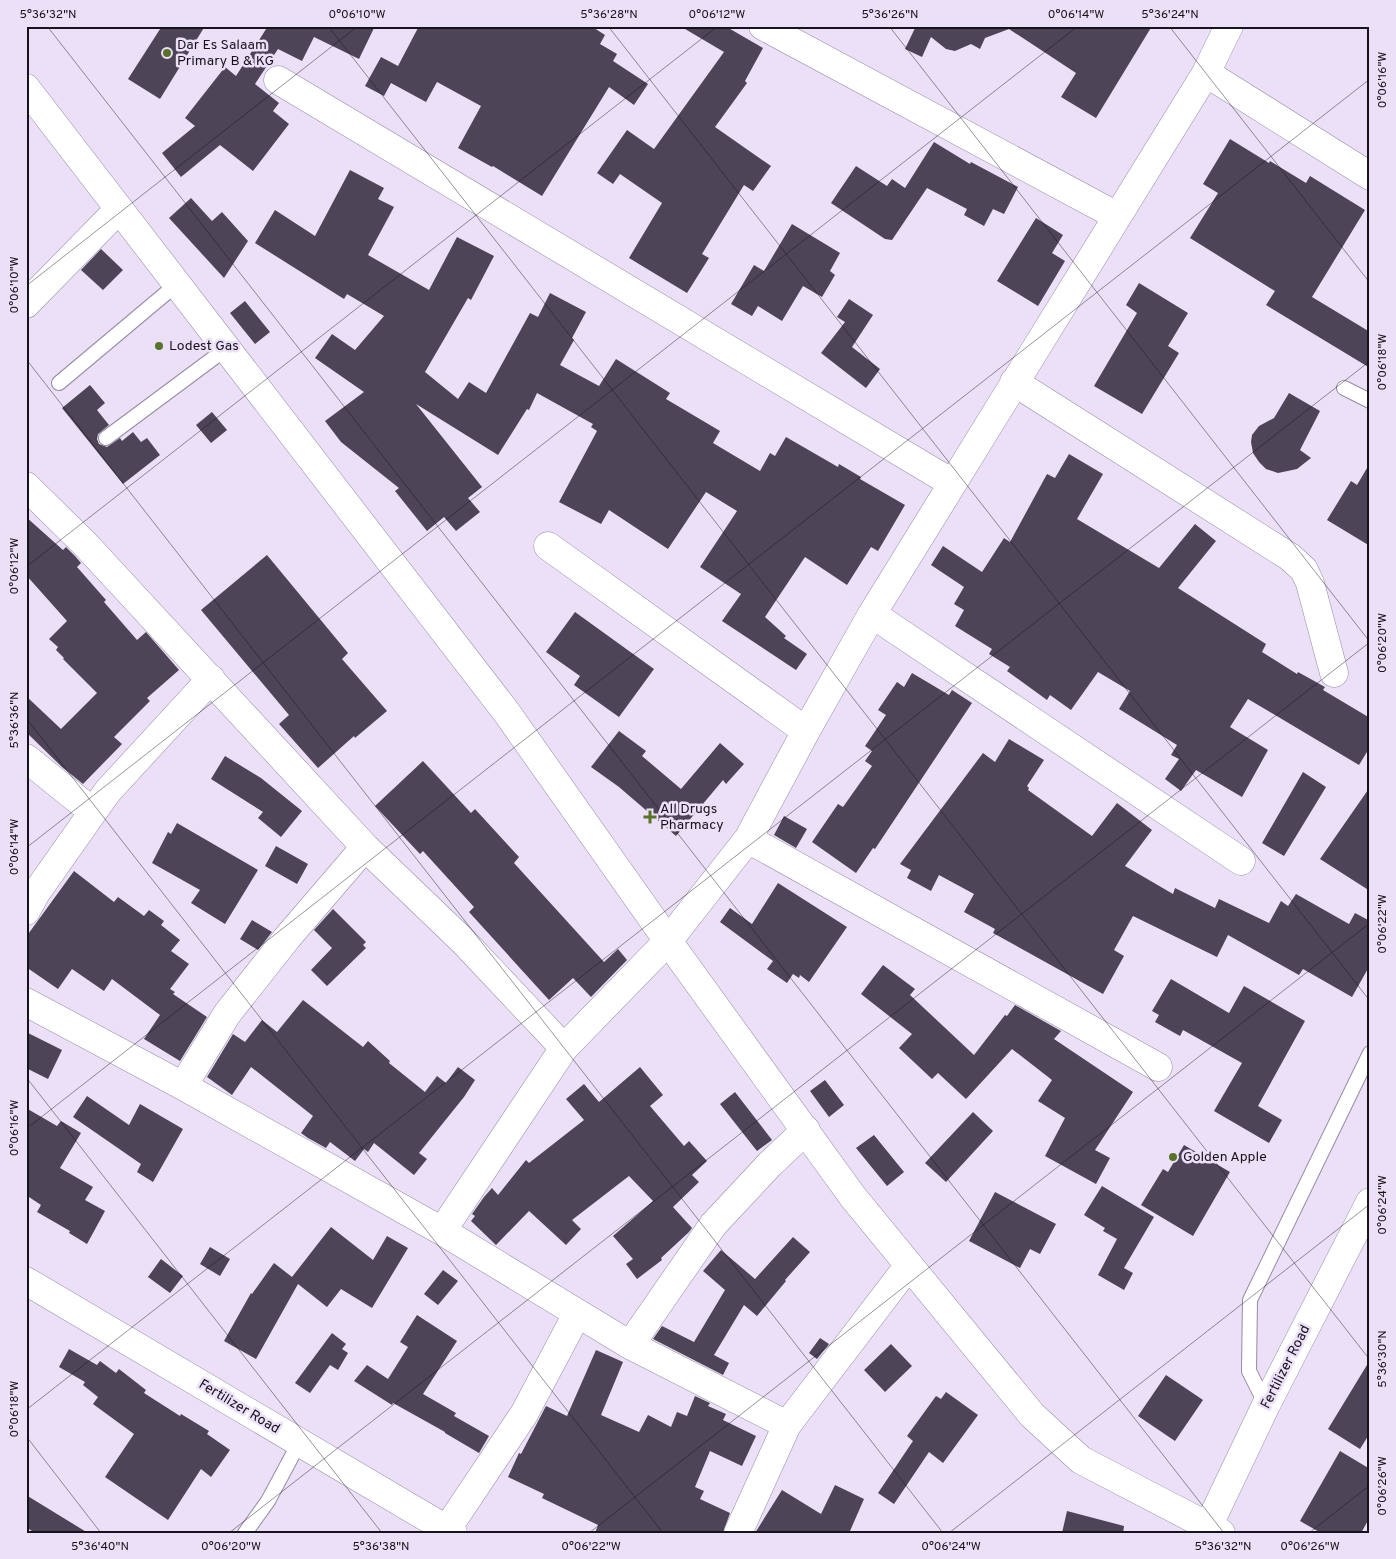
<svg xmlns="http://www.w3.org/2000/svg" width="1396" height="1559" viewBox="0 0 1396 1559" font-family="Overpass,sans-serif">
<rect width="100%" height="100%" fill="#ebe0f8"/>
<!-- building -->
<path fill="#4d4457" d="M162,26H205L160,99L128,79Z
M268,26H375L359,59L314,37L302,61L278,49L255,84L279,103L273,111L289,124L253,171L220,145L181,177L162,153L195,126L185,118L225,67L236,76Z
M419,26H591L605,35L600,44L617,54L613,61L648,84L634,105L609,87L542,196L493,166L492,167L458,148L481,106L437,82L426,102L391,83L384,96L365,86L381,57L398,66Z
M680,26H725L763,48L745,81L747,83L715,127L771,166L753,191L744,185L702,254L709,258L687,293L629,258L662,203L620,174L613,184L597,173L627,130L654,149L724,52Z
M916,26H1152L1096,118L1061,97L1076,73L1009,29L985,38L980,49L971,44L955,51L946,49L931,37L922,57L905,49Z
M1230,139L1269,163L1270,161L1306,183L1310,176L1365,210L1312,297L1370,332V368L1266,305L1275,291L1190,238L1218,193L1203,184Z
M934,142L970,164L971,162L1018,187L1004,214L993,209L984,226L964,215L967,209L927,188L892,240L885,239L831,203L856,166L887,186L892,179L905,188Z
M350,170L384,188L378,199L394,207L368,255L429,290L457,237L494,256L471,300L468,298L425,372L458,399L469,382L486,393L530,313L538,317L550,293L586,312L572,338L574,340L560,365L599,386L616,359L670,393L666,399L720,431L713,443L760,471L770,453L775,456L786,437L838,467L839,464L861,477L860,479L905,505L878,551L871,547L847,585L805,557L765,617L786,636L784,638L807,654L796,670L722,621L741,594L700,567L737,511L706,492L668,549L609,510L601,524L559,502L597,431L591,427L593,424L537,393L529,410L527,409L498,455L416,404L482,487L468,498L480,512L456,531L444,517L427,531L395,491L399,488L341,442L325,421L364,392L315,358L332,334L355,350L384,316L347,294L344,299L255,243L275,210L315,236Z
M191,198L212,221L222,212L248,241L224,278L169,218Z
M1036,218L1063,235L1052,253L1065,261L1038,306L997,281Z
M792,224L840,253L830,271L835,275L822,297L803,286L782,321L758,306L752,316L731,304L754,265L764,271Z
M101,249L123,270L103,290L81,270Z
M1139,283L1188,313L1168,346L1179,353L1142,414L1094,386L1137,313L1126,305Z
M849,299L873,315L852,347L880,369L866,388L821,353L845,322L837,317Z
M245,301L270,332L255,344L230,313Z
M90,385L105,403L97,410L109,425L98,434L97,439L99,444L107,447L120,438L122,441L133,432L141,442L147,438L160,455L123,484L62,408Z
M1289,393L1320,411L1300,450L1311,458L1297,469L1278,473L1266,469L1259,462L1253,453L1251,442L1252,435L1259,426L1274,418Z
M212,412L227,430L211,443L196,425Z
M1069,454L1103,474L1077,519L1159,568L1195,524L1216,541L1178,588L1266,644L1262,652L1297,674L1298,672L1325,687L1323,690L1370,718V747L1359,765L1248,699L1230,727L1268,750L1242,797L1196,770L1181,791L1165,779L1179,759L1171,755L1177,745L1119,709L1130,691L1098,672L1071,710L1050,695L1047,700L1007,671L1010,667L989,654L992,649L955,626L964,610L954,604L964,587L931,565L943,546L982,572L1004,538L1010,542L1047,474L1055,478Z
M1370,463V546L1327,520L1351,481L1357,485Z
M26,517L63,550L66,547L75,556L81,563L77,567L106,600L104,602L137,640L146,632L179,670L147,698L150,701L114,737L122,744L83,784L62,767L26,732V696L61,729L97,693L63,659L64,658L56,650L58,647L49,639L67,621L26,575Z
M267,555L348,653L342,659L387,711L355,738L354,736L318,768L279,724L289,715L201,610Z
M575,612L654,669L619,717L574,685L580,676L546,652Z
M912,673L949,695L952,690L972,703L875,849L873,848L856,873L812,842L838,804L843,807L872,766L865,761L872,751L865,746L886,715L878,710L897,682L904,687Z
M619,731L646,751L642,756L681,789L720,743L744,764L726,784L723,780L676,836L619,787L591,767Z
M1009,739L1044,760L1027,786L1029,788L1028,790L1092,836L1117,803L1152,830L1125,866L1173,894L1175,888L1215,908L1219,899L1269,923L1281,901L1288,906L1296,894L1349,924L1355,913L1370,921V965L1352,997L1303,969L1299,975L1228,935L1217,957L1133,916L1114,950L1124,956L1103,994L993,933L995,929L964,912L974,894L939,875L931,891L907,878L911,870L900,864L983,753L995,762Z
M225,756L261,778L302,811L281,837L258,818L263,812L211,779Z
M423,761L471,813L475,809L519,857L514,863L604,962L618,949L627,960L591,997L573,978L549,1000L469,912L474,907L423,851L420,854L375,806Z
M1303,772L1326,787L1284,856L1262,843Z
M1370,787V891L1320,859Z
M784,816L807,829L796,848L774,835Z
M177,823L258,870L225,924L191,903L200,890L152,863L168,832L171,834Z
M276,846L308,864L297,884L265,866Z
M74,871L114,902L118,897L144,916L149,910L164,921L161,925L180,940L171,951L189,964L170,989L175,992L173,994L207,1017L180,1061L144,1039L160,1015L112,979L104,991L72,969L58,989L26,967V937Z
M778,883L847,927L809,982L800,975L799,978L793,974L787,983L767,969L773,961L720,922L730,908L752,924Z
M333,909L366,942L363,945L366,948L327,986L311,970L332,948L314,930Z
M252,920L272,932L258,950L240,939Z
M883,965L915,989L910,995L974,1055L1005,1015L1007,1016L1015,1005L1061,1031L1054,1039L1133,1092L1095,1150L1110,1158L1096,1184L1045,1156L1065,1118L1038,1101L1052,1080L1012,1049L966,1099L938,1073L932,1079L899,1048L912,1034L861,994Z
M1171,979L1229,1013L1244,986L1305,1021L1258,1106L1282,1120L1269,1143L1214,1111L1242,1063L1183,1030L1180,1036L1155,1022L1159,1015L1152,1011Z
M303,1000L363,1047L368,1041L390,1061L389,1063L425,1092L437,1076L446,1083L458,1067L475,1080L464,1097L419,1153L427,1159L414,1175L374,1143L368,1152L364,1149L355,1161L330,1142L326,1148L308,1138L301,1133L313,1116L251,1067L232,1095L207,1077L233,1034L245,1042L262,1020L277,1032Z
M26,1032L62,1050L48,1079L26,1068Z
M640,1067L663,1095L650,1106L684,1146L689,1141L707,1161L692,1175L699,1182L673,1207L692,1228L689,1232L661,1258L662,1260L637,1279L626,1264L633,1259L613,1236L653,1201L629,1176L572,1220L581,1229L566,1245L529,1211L496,1245L471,1221L475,1216L472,1214L484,1197L492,1188L498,1195L526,1160L529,1163L584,1120L566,1099L584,1084L599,1102Z
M825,1080L844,1105L829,1117L810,1091Z
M735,1092L772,1140L757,1151L720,1104Z
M87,1096L129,1125L140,1104L183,1129L153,1182L137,1172L141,1164L73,1117Z
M26,1108L57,1126L61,1121L81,1133L60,1168L93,1187L85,1200L105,1211L87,1244L69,1233L70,1231L37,1212L41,1205L26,1195Z
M973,1112L993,1131L946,1182L925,1163Z
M874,1135L904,1172L887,1186L856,1148Z
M1184,1145L1230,1172L1193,1236L1141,1205L1163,1169L1168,1172Z
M1102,1186L1154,1217L1124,1268L1133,1273L1124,1290L1098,1275L1117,1239L1103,1231L1105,1228L1084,1215Z
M995,1192L1056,1224L1040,1254L1030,1249L1020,1268L969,1241Z
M331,1227L373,1260L387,1236L408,1248L372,1308L341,1289L327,1307L298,1284L256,1359L224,1341L251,1293L252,1294L274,1263L292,1277Z
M793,1237L810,1252L785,1280L786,1281L757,1316L744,1305L714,1355L729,1363L723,1375L653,1339L662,1326L694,1342L725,1290L703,1271L721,1250L755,1279Z
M210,1247L230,1259L220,1276L200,1264Z
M161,1259L183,1276L170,1293L148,1277Z
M443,1270L458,1281L438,1305L424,1294Z
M417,1315L457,1341L423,1394L456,1413L454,1416L489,1436L479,1453L445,1433V1432L393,1403L392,1405L354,1381L367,1365L388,1379L408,1347L400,1342Z
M332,1333L346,1344L342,1349L348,1353L338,1370L330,1365L310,1393L295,1383Z
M820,1338L829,1344L817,1359L809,1353Z
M891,1344L912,1366L885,1392L864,1370Z
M69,1349L97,1365L100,1361L116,1373L119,1369L146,1390L144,1393L180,1416L181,1414L209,1431L207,1434L230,1450L211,1477L201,1469L168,1520L105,1477L134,1434L93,1404L98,1397L83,1385L85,1382L59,1367Z
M596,1350L623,1362L601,1415L639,1432L648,1415L671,1427L677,1412L687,1416L695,1396L710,1403L708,1406L726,1414L723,1420L756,1436L742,1466L710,1451L695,1487L704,1491L700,1499L730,1513L723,1533H595L598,1525L542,1498L544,1494L508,1477L519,1453L521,1454L546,1406L567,1416Z
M1370,1360V1433L1360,1449L1328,1429Z
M1166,1375L1203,1400L1175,1441L1138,1416Z
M946,1392L978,1415L943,1463L929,1452L894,1504L878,1493L913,1441L907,1436L936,1396L941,1399Z
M1340,1451L1370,1469V1517L1361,1533H1321L1300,1521Z
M835,1485L864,1499L850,1531L852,1533H755L782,1490L821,1514Z
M26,1495L88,1533H35L26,1527Z
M1067,1511L1124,1526L1123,1533H1062Z"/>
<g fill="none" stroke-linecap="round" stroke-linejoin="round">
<!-- service casing -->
<g stroke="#968ca2" stroke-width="16">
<path id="service" d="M59,383L177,284
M1344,388L1370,401
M106,438L227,348
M1266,1405L1249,1371L1250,1300L1370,1053
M245,1533L268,1501L299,1443"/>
</g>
<!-- minor casing -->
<g stroke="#968ca2" stroke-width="29">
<path id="minor" d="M763,26L1117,216
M1206,73L1370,176
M278,80L952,483
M26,88L507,713L668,941L853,1197L1032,1415L1081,1460L1221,1533
M26,304L119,209
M1014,382L1290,557L1304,570L1310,583L1334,673
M26,486L86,545L365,847L464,942L564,1048L668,941L748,839L806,731L872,614L1206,73L1229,26
M548,546L806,731
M872,614L1241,861
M26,758L93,812L108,791L211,679
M748,839L1158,1067
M26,911L36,893L93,812
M26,1002L183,1086L442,1231L630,1345L787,1425
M183,1086L227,1014L287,938L365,847
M442,1231L564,1048
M26,1281L453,1533
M630,1345L713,1225L770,1164L806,1130
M447,1529L524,1414L577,1314
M738,1533L787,1425L909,1265"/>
</g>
<!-- tertiary casing -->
<g stroke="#968ca2" stroke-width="29">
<path id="tertiary" d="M1205,1533L1266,1405L1370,1202"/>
</g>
<!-- service -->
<use href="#service" stroke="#fff" stroke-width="14"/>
<!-- minor -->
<use href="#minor" stroke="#fff" stroke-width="28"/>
<!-- tertiary -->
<use href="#tertiary" stroke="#fff" stroke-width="28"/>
</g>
<!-- ticks -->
<path fill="none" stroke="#17131b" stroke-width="1" stroke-opacity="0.45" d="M47,26L1224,1533M328,26L1370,1360M608,26L1370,1001M889,26L1370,642M1169,26L1370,283M26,286L358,26M26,359L943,1533M26,567L718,26M26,718L663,1533M26,848L1078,26M26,1077L382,1533M26,1129L1370,79M26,1410L1370,361M26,1436L101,1533M229,1533L1370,642M589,1533L1370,923M949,1533L1370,1204M1309,1533L1370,1485"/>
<!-- markers -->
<g fill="#587327" stroke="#ebe0f8" stroke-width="2">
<circle cx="167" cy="53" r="5"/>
<circle cx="159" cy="346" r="5"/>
<path d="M647.5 809.5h5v5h5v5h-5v5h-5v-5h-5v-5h5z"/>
<circle cx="1173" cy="1157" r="5"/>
</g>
<g text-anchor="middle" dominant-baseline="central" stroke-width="5" stroke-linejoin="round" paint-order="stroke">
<!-- poi labels -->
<g font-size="14" fill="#17131b" stroke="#ebe0f8" text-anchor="start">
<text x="177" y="45">Dar Es Salaam<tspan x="177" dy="16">Primary B &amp; KG</tspan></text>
<text x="169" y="346">Lodest Gas</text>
<text x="660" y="809">All Drugs<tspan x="660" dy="16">Pharmacy</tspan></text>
<text x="1183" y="1157">Golden Apple</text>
</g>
<!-- street labels -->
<g font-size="14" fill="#17131b" stroke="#ebe0f8">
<text transform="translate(1286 1367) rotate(-63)">Fertilizer Road</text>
<text transform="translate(239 1407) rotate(31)">Fertilizer Road</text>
</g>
</g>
<!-- border -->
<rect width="1396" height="1559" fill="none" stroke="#ebe0f8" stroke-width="55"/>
<rect x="28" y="28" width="1340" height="1504" fill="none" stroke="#17131b" stroke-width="2"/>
<g font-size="12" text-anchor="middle" fill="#17131b">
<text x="48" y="18">5°36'32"N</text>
<text x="357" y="18">0°06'10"W</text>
<text x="609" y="18">5°36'28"N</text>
<text x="717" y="18">0°06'12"W</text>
<text x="890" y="18">5°36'26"N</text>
<text x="1076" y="18">0°06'14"W</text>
<text x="1170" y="18">5°36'24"N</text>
<text transform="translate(1382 80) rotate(-90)" y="4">0°06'16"W</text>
<text transform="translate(14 285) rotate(-90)" y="4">0°06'10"W</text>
<text transform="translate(1382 362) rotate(-90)" y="4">0°06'18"W</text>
<text transform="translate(14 566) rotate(-90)" y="4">0°06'12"W</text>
<text transform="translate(1382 643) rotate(-90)" y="4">0°06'20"W</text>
<text transform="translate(14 720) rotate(-90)" y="4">5°36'36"N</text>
<text transform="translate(14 847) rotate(-90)" y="4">0°06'14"W</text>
<text transform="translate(1382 924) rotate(-90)" y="4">0°06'22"W</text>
<text transform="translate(14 1128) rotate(-90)" y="4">0°06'16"W</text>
<text transform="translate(1382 1205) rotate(-90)" y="4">0°06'24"W</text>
<text transform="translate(1382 1359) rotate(-90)" y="4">5°36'30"N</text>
<text transform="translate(14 1409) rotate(-90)" y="4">0°06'18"W</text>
<text transform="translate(1382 1486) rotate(-90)" y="4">0°06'26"W</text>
<text x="100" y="1550">5°36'40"N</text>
<text x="231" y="1550">0°06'20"W</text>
<text x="381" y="1550">5°36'38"N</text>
<text x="591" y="1550">0°06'22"W</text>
<text x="951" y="1550">0°06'24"W</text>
<text x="1223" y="1550">5°36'32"N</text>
<text x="1310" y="1550">0°06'26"W</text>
</g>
</svg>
